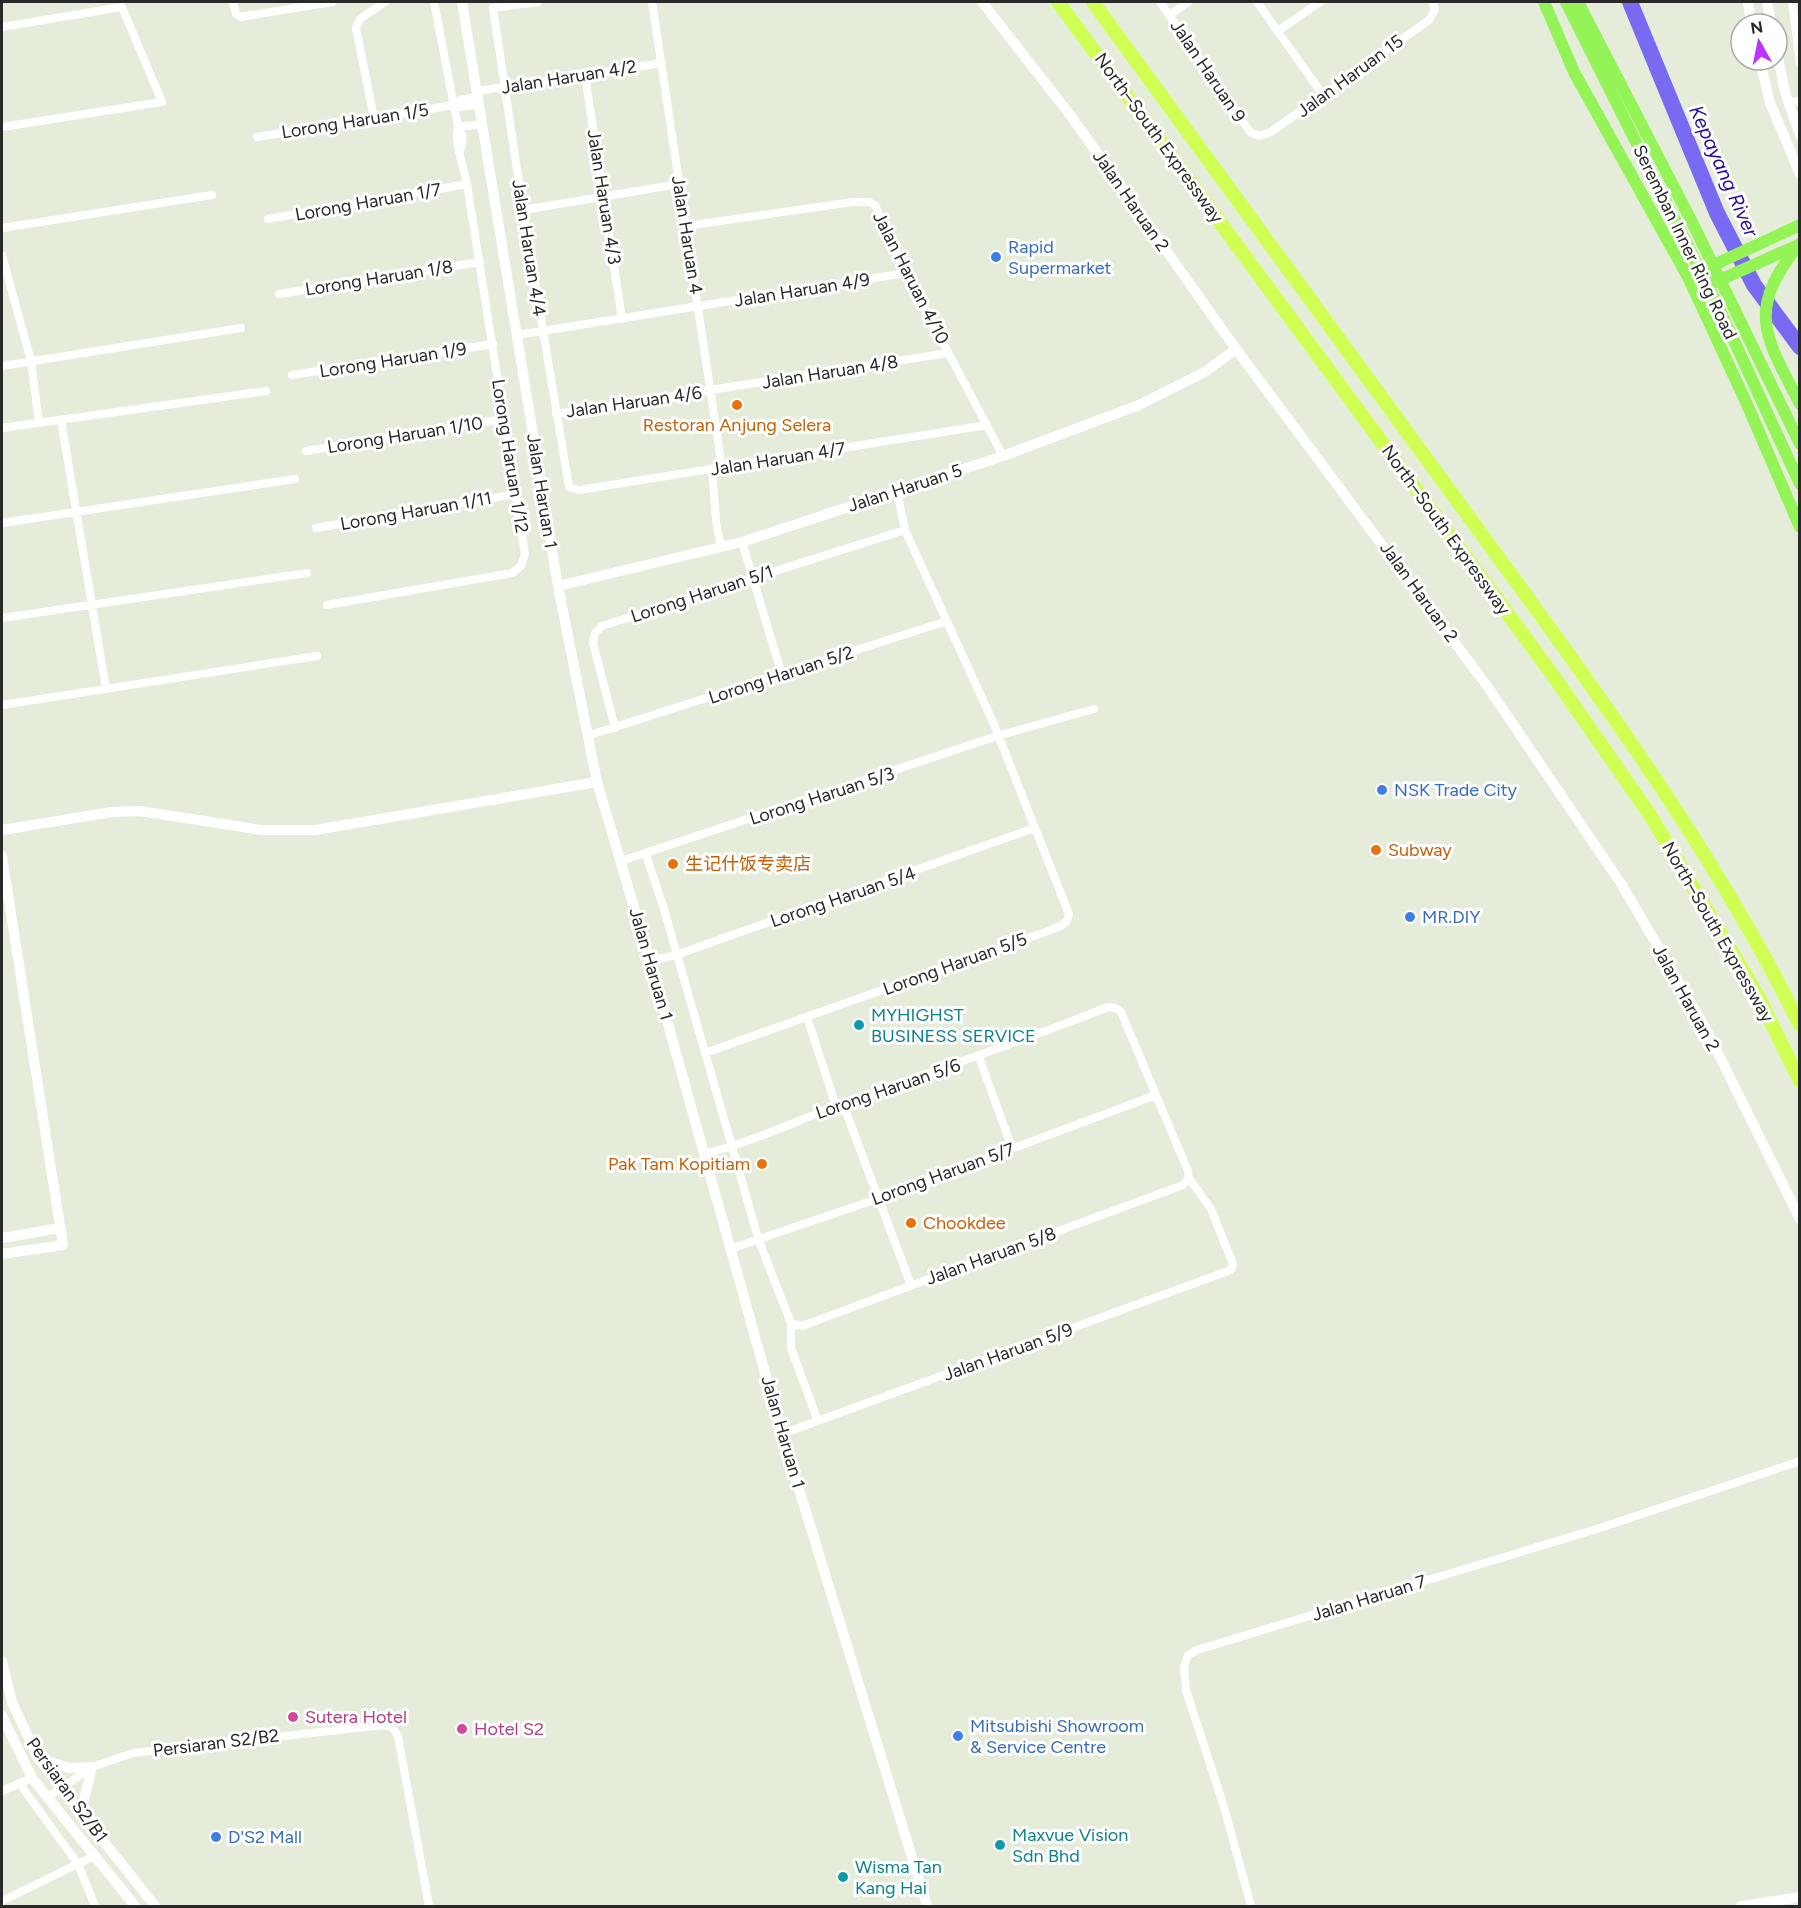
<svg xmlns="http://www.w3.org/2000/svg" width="1801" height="1908" viewBox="0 0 1801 1908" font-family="Figtree,'Noto Sans SC',sans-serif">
<rect width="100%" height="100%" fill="#e5ecda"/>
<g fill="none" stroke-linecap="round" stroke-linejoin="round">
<!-- river -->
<path stroke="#796af2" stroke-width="16" d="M1630,2L1717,213L1754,285L1800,347"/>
<!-- street -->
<path stroke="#fff" stroke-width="8" d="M233,2L236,14L240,17L332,2
M434,2L458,127L463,137L461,148
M538,2L493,8L523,210L569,487L579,490L987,425
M652,2L722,468
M1160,2L1250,132L1259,136L1271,132L1429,20L1435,10L1433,2
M1257,2L1323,95
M1792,2L1800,63
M1170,15L1188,2
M2,27L122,7L162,102L2,127
M1278,31L1320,2
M585,76L622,319
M477,91L662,63
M1789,103L1800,101
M454,105L461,107L479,104
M374,118L356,28L360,19L385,2
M458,127L482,124
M257,137L454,105L460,100L478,97
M523,210L679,184
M268,219L467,184
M686,226L853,202H869L875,205L906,273L1003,456
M2,228L212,195
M2,255L31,361L39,423
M279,294L480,262
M517,335L906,273
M2,366L241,328
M292,375L493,344
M556,414L948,353
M61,420L106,689
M2,428L266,391
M306,451L504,419
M712,469L716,521L721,547
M2,523L295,479
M316,528L516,494
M742,542L782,675
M327,605L512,573L521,566L525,554L467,184C464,168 454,142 458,127
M2,618L307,573
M2,705L317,656
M615,728L593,643L595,633L602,626L905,530
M587,736L947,621
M646,855L664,909L759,1241L791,1323V1348L818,1421
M621,861L997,736L1094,709
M650,961L676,955L1034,828
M807,1017L836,1106
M705,1053L1051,930C1059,926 1068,925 1069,914L993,722L905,530L897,491
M979,1057L1012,1148
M843,1104L911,1285
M704,1154C752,1142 796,1121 842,1104C931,1072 1020,1042 1108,1007L1116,1008L1121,1012L1188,1171L1189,1178L1211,1209L1233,1264L1231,1270L782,1434
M730,1249L877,1199L1156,1095
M791,1323L802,1326L1183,1185L1189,1178
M19,1783L78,1864L95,1906
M2,1791L32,1778
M47,1798L92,1767L133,1753L383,1725L392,1727L398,1736L429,1906
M2,1901L94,1856
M1251,1906L1224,1807L1186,1690L1184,1667L1188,1655L1197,1650L1600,1528L1800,1461"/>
<!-- secondary -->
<path stroke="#fff" stroke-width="10" d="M462,2L558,586L597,782L660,995L782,1434L927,1906
M982,2L1071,116L1236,349L1487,686L1622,885L1706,1029L1800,1219
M1748,2L1751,24
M1767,2L1771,24
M1777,53L1785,92L1800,135
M1760,60L1770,103L1800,174
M558,586L742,542L1003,456L1139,405L1205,372L1236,349
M2,830L112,812L140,811L262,830H315L597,782
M2,856L63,1245L2,1254
M2,1238L60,1228
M2,1661L12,1702L38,1758L155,1906
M2,1716L32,1778L135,1906
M39,1758L69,1768L92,1767L81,1812
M1741,1906L1800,1897"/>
<!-- primary -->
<path stroke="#94f457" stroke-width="12" d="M1544,2L1574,72L1688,277L1746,402L1800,527
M1566,2L1718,306L1800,484
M1578,2L1693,224L1800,444
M1799,244C1746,312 1764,334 1800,404
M1705,269L1800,225
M1713,283L1796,246"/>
<!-- highway -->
<path stroke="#cfff53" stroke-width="14" d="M1058,2L1552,674L1650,815L1757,994L1800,1081
M1093,2C1218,174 1344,345 1469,517C1588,680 1710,843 1800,1025"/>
</g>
<!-- markers -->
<g fill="#3f7fe0" stroke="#fff" stroke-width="2">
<circle cx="996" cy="257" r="6"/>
<circle cx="1382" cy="790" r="6"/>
<circle cx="1410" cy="917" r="6"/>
<circle cx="958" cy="1736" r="6"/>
<circle cx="216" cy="1837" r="6"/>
</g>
<g fill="#e8710a" stroke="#fff" stroke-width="2">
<circle cx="737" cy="405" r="6"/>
<circle cx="1376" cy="850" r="6"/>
<circle cx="673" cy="864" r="6"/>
<circle cx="762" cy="1164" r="6"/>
<circle cx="911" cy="1223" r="6"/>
</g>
<g fill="#0f9aa8" stroke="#fff" stroke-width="2">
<circle cx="859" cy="1025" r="6"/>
<circle cx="1000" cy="1845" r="6"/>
<circle cx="843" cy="1877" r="6"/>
</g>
<g fill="#d1479c" stroke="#fff" stroke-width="2">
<circle cx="293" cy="1717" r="6"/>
<circle cx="462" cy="1729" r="6"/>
</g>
<g text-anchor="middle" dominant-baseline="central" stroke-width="6" stroke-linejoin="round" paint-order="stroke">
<!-- street labels -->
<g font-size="18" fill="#292929" stroke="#fff">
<text transform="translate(1208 71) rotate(56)">Jalan Haruan 9</text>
<text transform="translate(1350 76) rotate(-36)">Jalan Haruan 15</text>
<text transform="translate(569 77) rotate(-9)">Jalan Haruan 4/2</text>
<text transform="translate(355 121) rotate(-9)">Lorong Haruan 1/5</text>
<text transform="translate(1159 138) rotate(54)">North–South Expressway</text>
<text transform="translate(604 197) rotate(81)">Jalan Haruan 4/3</text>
<text transform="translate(1131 201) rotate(55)">Jalan Haruan 2</text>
<text transform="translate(368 202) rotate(-10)">Lorong Haruan 1/7</text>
<text transform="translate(687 235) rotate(81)">Jalan Haruan 4</text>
<text transform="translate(1685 242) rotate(64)">Seremban Inner Ring Road</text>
<text transform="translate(529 248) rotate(81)">Jalan Haruan 4/4</text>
<text transform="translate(379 278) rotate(-9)">Lorong Haruan 1/8</text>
<text transform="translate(911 278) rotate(63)">Jalan Haruan 4/10</text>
<text transform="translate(802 290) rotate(-9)">Jalan Haruan 4/9</text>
<text transform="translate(393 360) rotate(-9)">Lorong Haruan 1/9</text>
<text transform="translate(830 372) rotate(-9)">Jalan Haruan 4/8</text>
<text transform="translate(634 402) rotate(-8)">Jalan Haruan 4/6</text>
<text transform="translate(405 435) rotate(-9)">Lorong Haruan 1/10</text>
<text transform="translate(510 456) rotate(81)">Lorong Haruan 1/12</text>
<text transform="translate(778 459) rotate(-9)">Jalan Haruan 4/7</text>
<text transform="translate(905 488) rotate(-18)">Jalan Haruan 5</text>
<text transform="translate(542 491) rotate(81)">Jalan Haruan 1</text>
<text transform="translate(416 511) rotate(-10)">Lorong Haruan 1/11</text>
<text transform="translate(1446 530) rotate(54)">North–South Expressway</text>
<text transform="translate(1419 592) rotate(54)">Jalan Haruan 2</text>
<text transform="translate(702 594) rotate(-18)">Lorong Haruan 5/1</text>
<text transform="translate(781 675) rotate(-18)">Lorong Haruan 5/2</text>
<text transform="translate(822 796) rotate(-18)">Lorong Haruan 5/3</text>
<text transform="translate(843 897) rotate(-19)">Lorong Haruan 5/4</text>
<text transform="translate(1718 932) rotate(60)">North–South Expressway</text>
<text transform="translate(651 964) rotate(74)">Jalan Haruan 1</text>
<text transform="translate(955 964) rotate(-20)">Lorong Haruan 5/5</text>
<text transform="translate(1686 998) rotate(61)">Jalan Haruan 2</text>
<text transform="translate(888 1089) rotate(-19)">Lorong Haruan 5/6</text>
<text transform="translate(943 1174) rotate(-20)">Lorong Haruan 5/7</text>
<text transform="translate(991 1256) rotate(-20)">Jalan Haruan 5/8</text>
<text transform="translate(1008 1352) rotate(-20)">Jalan Haruan 5/9</text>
<text transform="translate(783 1432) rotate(74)">Jalan Haruan 1</text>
<text transform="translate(1369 1598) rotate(-17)">Jalan Haruan 7</text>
<text transform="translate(216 1743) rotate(-7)">Persiaran S2/B2</text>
<text transform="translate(67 1790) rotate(54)">Persiaran S2/B1</text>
</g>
<!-- shop labels -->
<g font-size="18" fill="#366cbe" stroke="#fff" text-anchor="start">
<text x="1008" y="247">Rapid<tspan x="1008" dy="21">Supermarket</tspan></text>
<text x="1394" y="790">NSK Trade City</text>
<text x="1422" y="917">MR.DIY</text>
<text x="970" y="1726">Mitsubishi Showroom<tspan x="970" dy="21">&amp; Service Centre</tspan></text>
<text x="228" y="1837">D'S2 Mall</text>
</g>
<!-- food labels -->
<g font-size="18" fill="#c56008" stroke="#fff" text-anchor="start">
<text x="737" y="425" text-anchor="middle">Restoran Anjung Selera</text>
<text x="1388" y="850">Subway</text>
<text x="685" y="864">生记什饭专卖店</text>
<text x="750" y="1164" text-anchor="end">Pak Tam Kopitiam</text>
<text x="923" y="1223">Chookdee</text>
</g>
<!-- culture labels -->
<g font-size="18" fill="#0d838f" stroke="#fff" text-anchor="start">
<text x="871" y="1015">MYHIGHST<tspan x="871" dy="21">BUSINESS SERVICE</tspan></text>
<text x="1012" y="1835">Maxvue Vision<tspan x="1012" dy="21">Sdn Bhd</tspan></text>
<text x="855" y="1867">Wisma Tan<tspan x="855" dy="21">Kang Hai</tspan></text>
</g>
<!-- hotel labels -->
<g font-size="18" fill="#b23c85" stroke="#fff" text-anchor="start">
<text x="305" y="1717">Sutera Hotel</text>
<text x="474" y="1729">Hotel S2</text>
</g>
<!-- water labels -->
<g font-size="20" font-style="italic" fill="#250a9d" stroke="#fff">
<text transform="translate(1724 171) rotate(66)">Kepayang River</text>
</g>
</g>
<!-- border -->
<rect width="1801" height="1908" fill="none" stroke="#292929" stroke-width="6"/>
<!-- north arrow -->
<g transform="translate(1759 42) rotate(351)"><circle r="28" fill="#ffffff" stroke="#a9a9a9" stroke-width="1.5"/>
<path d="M0-4.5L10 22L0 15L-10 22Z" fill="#ba35ff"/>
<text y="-9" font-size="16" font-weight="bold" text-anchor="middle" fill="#292929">N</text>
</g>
</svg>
